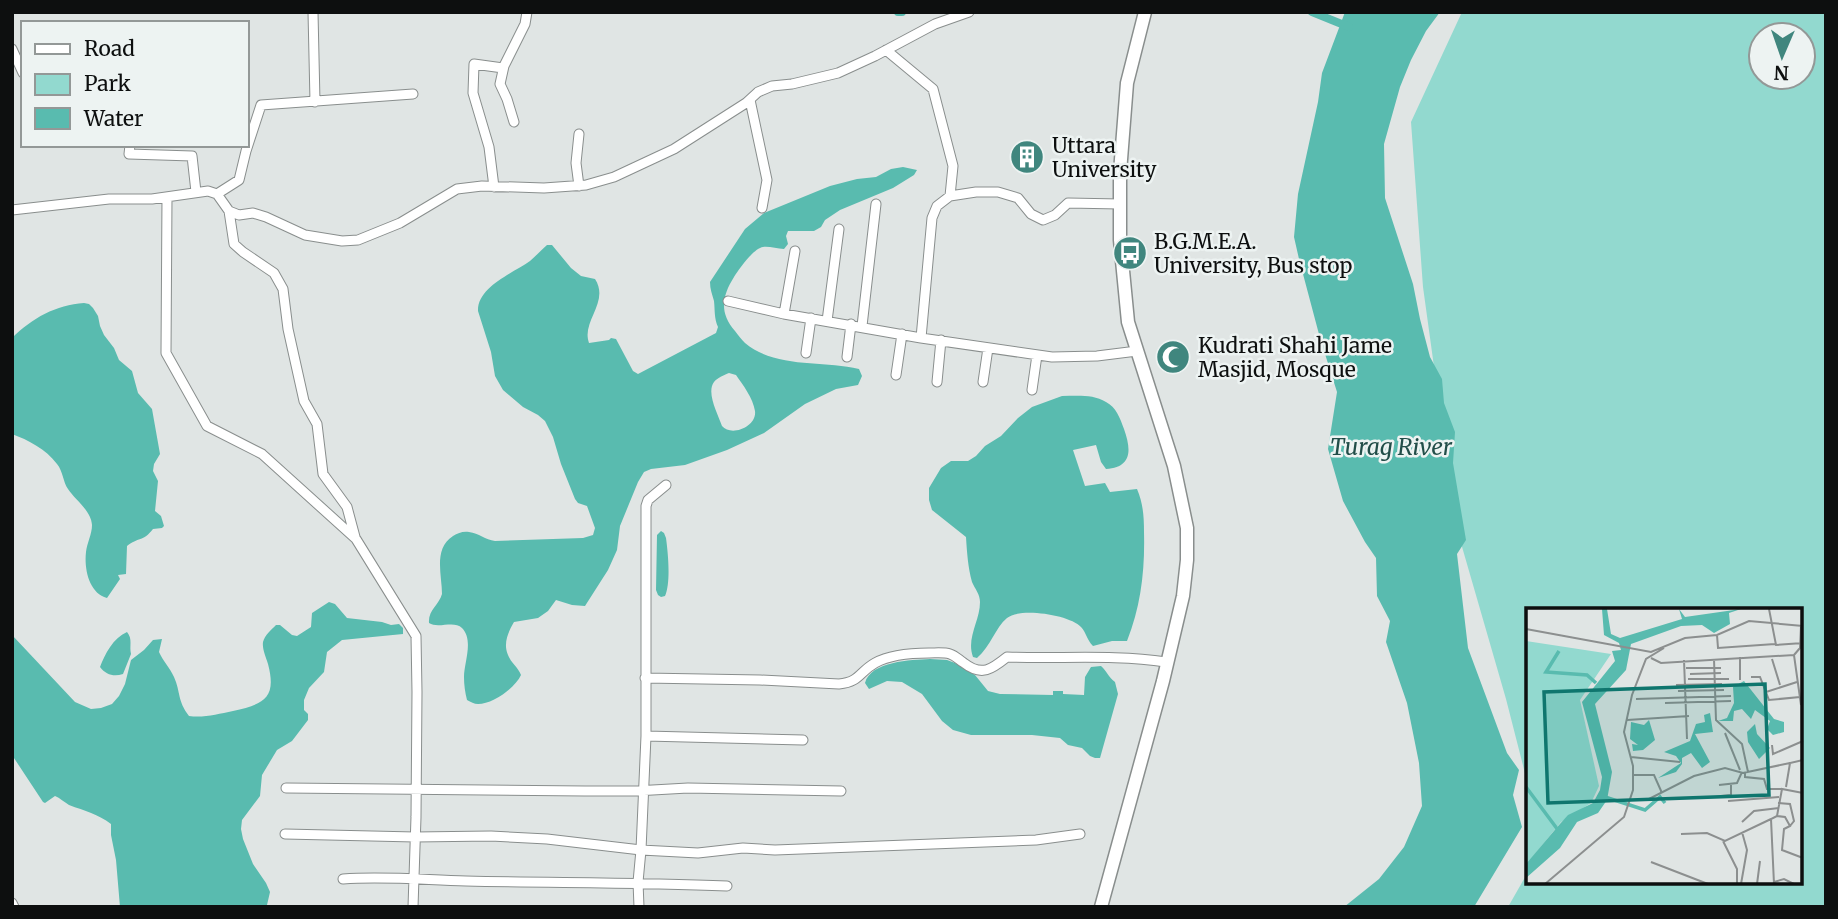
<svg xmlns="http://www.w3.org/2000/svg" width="1838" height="919" viewBox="0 0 1838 919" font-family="Merriweather,serif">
<rect width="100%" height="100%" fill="#e0e5e4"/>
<!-- green -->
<path fill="#92d9cf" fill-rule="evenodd" d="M1462,12H1826V907H1508L1528,872V882H1801V609H1528V785L1506,699L1456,526L1423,287L1411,122ZM1761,35H1803V77H1761Z"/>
<!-- water -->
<path fill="#59bbaf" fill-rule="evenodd" d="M1345,12H1440L1426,31L1411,60L1400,87L1384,144L1385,198L1413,284L1420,319L1430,357L1442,379L1444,403L1455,432L1453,463L1466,540L1457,554L1468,648L1507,753L1519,770L1513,795L1522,827L1474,907H1344L1379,879L1404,847L1422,806L1419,763L1407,703L1386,642L1390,621L1377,596L1376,558L1365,542L1343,501L1328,449L1337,392L1320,338L1299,259L1294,237L1298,194L1318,102L1322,73Z
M903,167L917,170L914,175L893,188L840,210L825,220L821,227L814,231H788L786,236L788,244L784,249C777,249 769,246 763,247C754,248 739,269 734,277C722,296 719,313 735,331C738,335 741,339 745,343C776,369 822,360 859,369L862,376L858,385L836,389L805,404L764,433L727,450L685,465L651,469L644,472L638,482L620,526L617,550L608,570L585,606L572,605L556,600L548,611L538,618L514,622C508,632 503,644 508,655C511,663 518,667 521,675C515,688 493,704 478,704C474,704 471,702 467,700C465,692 464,685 464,677C464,663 474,640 462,628C454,620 438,629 429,623C428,610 439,605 442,594C442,575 433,549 453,536C458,533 463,531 469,532C479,533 485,540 495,541L583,538L593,535L595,528L587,506L578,503L575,499L561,464L553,437L545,421L538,415L523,407L503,390L495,376L491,352L478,311C477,287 513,273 530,261C536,256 541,250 547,245H552L571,268L581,276L595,279C610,302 581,321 589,343L609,340L611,338L616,339L633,371L638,374L716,333L718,327C714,318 715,310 714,301C712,294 710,289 710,282L745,229L764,213L830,186L857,179L876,177L891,169ZM729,373L736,375C743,385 753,398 755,411C757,427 731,437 722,426C718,414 706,393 714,382C717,378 724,375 729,373Z
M84,303L89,304L93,308L98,316L100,326L104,335L114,348L119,360L132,371L138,393L152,409L160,454L154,464L153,471L158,481L155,511L161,516L164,526L162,528L153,529C143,542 138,537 127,546L126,574L118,575L120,579L107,598C89,593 84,569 86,552C87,543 92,534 92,525C91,510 75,500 68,489C63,482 63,471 57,464C46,449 28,440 12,434V338C32,318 56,305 84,303Z
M1062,396C1077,396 1093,394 1106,402C1116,407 1120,418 1124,429C1131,449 1133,467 1106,469L1101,462L1096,445L1073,450L1085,486L1105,483L1110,492L1137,489C1143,503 1144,516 1144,532C1145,570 1141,606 1127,641H1112L1093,646C1087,640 1086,632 1081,627C1070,615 1020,607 1007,618C995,628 991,646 977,658L973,657C966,638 980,621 980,602C980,594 975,589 972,582C968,567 967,553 966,537L932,510L929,500V488L941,468L951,461H968L976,456L985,446L1001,436L1018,418L1032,407Z
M661,531L664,533L666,538C668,553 671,582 665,596L661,597L658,595L656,590L657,535Z
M329,602L335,604L347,618L382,622L391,625L399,624L403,628V634L342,640L327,652L324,672L309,688L304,700V710L308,714V720L292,741L277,750L262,775L260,796L242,820L241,829L243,839L253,864L266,883L270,892L267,905L264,907H120L116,860L111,835V824C98,814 85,811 69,805C64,802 60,798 55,796L45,803L43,802L12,755V635L75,702L91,709L101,708L112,704L119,696L125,684L131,660L144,650L153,640L162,639L159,652C163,661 170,668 174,677C181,693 177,700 189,716C204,718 218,714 233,711C264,704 277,698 268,664C266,657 262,649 263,642C265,635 271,630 276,625H280L292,635L297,636L311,627L312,613Z
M127,632C133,639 129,646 131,654L123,674C114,677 106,675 100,667C105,654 113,638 127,632Z
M930,659L947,660L955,663L975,675L988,691L1000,694L1053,695V691H1063V694L1084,695L1085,677L1091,667L1101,666C1107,671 1108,677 1115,682L1118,694L1100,758H1095L1090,756L1082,748L1068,745L1060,738L1032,735H971L953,730L942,721L922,694L902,682L887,681L869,689L865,683C871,661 911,660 930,659Z"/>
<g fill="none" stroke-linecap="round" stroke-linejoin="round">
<!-- canal -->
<path stroke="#59bbaf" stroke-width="8" d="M898,12H902
M1312,12L1349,27"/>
<!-- minor casing -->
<g stroke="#898e8d" stroke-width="11">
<path id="minor" d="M313,12L315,102
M12,49L23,73
M886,50L933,89L953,166L950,196L976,192H998L1018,198L1031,214L1043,220L1055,215L1068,203L1120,204
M750,100L767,180L762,208
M514,122L507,99L500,84L504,66L525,24L527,12
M579,134L576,163L579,186
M130,145L129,154L192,156L196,192
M494,187L489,147L473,93L474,64L503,68
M217,194L239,180L246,151L261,105L413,94
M167,197L166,353L207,426L262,454L356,539L416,636L417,692L416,817L413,907
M12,210L109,199H152L208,191L217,194L229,211L239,215L253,213L266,217L305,235L342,241L358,240L400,223L457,189L482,186L544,188L586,185L614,177L674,149L746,103L758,92L772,86L792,84L838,73L875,56L935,24L969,12
M229,211L234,244L243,252L274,273L283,289L288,329L304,401L317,424L323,474L347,507L355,537
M728,301L784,314L921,338L1052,357L1097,356L1137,351
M784,314L795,251
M827,321L839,229
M862,326L876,204
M921,338L932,218L937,206L950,196
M806,353L811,318
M847,357L851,324
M896,375L902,334
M937,382L941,340
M983,382L988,348
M1032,390L1037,355
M645,678L760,680L839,684C860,682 859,672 875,663C891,654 912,653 929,653C936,653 944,652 950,654C956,656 959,660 964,663C982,677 992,669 1007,657C1060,659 1114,654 1166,662
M646,736L803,740
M286,788L585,791H635L688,788L841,791
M285,834L415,837L491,836L547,839L641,850L698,853L743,848L775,850L1036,840L1080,834
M343,879C385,876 425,880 466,881C553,883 640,882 727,886
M12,903L14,907
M639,907L638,882L641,850L646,736V506L648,500L666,485"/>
</g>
<!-- highway casing -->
<g stroke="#898e8d" stroke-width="15">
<path id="highway" d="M1101,907L1163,681L1183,596L1187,560V528L1174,466L1128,322L1120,240V172L1127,83L1145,12"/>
</g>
<!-- minor -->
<use href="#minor" stroke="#fff" stroke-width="9"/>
<!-- highway -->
<use href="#highway" stroke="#fff" stroke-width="12"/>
</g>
<!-- icons -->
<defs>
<g id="building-disc" transform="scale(1.75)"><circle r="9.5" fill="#40867e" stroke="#edf3f2"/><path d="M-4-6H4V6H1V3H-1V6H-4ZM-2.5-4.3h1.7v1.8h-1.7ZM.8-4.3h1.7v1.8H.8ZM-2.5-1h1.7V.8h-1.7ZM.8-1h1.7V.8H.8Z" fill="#fff"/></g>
<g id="bus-disc" transform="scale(1.75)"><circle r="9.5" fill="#40867e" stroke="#edf3f2"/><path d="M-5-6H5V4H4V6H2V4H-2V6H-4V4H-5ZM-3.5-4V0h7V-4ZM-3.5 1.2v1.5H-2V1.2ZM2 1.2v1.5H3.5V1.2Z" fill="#fff"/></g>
<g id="mosque-disc" transform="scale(1.75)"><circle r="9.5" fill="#40867e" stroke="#edf3f2"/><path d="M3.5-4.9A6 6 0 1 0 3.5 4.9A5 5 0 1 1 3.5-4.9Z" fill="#fff"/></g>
</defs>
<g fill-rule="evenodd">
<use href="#building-disc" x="1027" y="157"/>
<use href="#bus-disc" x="1130" y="253"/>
<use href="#mosque-disc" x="1173" y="357"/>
</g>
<g text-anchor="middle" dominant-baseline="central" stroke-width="5" stroke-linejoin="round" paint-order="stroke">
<!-- poi labels -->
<g font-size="21" fill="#0d0f0f" stroke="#edf3f2" text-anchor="start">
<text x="1052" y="145">Uttara<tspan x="1052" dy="24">University</tspan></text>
<text x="1154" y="241">B.G.M.E.A.<tspan x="1154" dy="24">University, Bus stop</tspan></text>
<text x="1198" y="345">Kudrati Shahi Jame<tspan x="1198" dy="24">Masjid, Mosque</tspan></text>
</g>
<!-- water labels -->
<g font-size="23" font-style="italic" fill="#224e49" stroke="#edf3f2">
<text x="1391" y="446">Turag River</text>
</g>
</g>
<!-- overview -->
<g transform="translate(1526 608)">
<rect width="276" height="276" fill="#e0e5e4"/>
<path d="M0,33L85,46L54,92L73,178L65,195L35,214L0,257Z" fill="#92d9cf"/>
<path d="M76,1H81L85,26L94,30L156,11L153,1L159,9L215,1L203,5L204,16L188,25L176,17L155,18L105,36L100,62L69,96L86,164L81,192L72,205L51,214L34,240L0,270V256L33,217L42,207L67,195L74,182L76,169L56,94L89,53L86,43L95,42L93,35L78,27ZM218,73L248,111L258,114V124L247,127L241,121L244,113L229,102L225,111L216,101L208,103L207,113H192L201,110L208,95L207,79ZM184,105L187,124L169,126L184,154L176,160L165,145L156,150V156L150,164L132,170L155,155L150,148L138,144L164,133L170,116L179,114L178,107ZM123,112L129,132L117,142L107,143L106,136L112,137L104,131L105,114L118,117ZM229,116L231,126L244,140L233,151L222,134L221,124Z" fill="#59bbaf"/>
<path fill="none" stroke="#59bbaf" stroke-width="3.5" d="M33,43L20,64L61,67L70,75M0,179L32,222M79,189L119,202L134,189L139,195"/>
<path fill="none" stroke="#8c8f8f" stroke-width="2" d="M243,1L250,37L277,35M0,21L125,44L159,30L191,27L223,13L277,18M191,27L192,40L249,36M268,47L274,40L275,18M214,49V72M125,50L135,55L268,47L275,97M188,51L190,112L216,136L222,164M246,51L254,77M158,52L161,131M160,60H195M164,66L195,65M225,69H234L243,92L274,89M162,71H203M150,77L196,76M152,83L198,82M240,84L271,74M110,91L205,88M139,95L205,93M101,112L163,108M199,125L214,162M246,137L247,146L277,133M105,149L154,154M219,165V169L238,171L241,181H256M107,167H128L136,185M193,177L211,175L216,164M260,179L264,155L277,152M195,188L205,187V176M105,192L123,191L168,168L199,160L217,165L264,155M202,193L253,189M252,195L264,196L268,213L264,218M251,208L259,209L264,218L258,221L256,242L277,250M216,214L228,203L253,200M155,226L181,225L199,233L245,211M197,233L211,261V276M125,254L182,276M248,274L258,271L268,276M19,276L98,209L107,182V158L98,124L106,87L120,51L138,40M215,276L221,242L216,224M231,276L234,253M248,276L245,211L251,208L256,181L277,185"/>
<path fill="#0f766e" fill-opacity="0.15" stroke="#0f766e" stroke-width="3.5" d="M239,76L243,187L22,195L18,84Z"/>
<rect width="276" height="276" fill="none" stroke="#0d0f0f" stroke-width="3.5"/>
</g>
<!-- border -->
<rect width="1838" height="919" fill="none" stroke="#0d0f0f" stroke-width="28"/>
<!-- legend -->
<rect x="21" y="21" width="228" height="126" fill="#edf3f2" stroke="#939897" stroke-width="2"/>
<rect x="35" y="44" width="35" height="10" fill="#ffffff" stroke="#939897" stroke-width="2"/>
<text x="84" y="56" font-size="21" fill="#0d0f0f">Road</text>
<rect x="35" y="74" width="35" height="21" fill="#92d9cf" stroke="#939897" stroke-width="2"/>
<text x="84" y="91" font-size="21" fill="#0d0f0f">Park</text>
<rect x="35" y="108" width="35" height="21" fill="#59bbaf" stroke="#939897" stroke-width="2"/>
<text x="84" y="126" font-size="21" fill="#0d0f0f">Water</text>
<!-- north arrow -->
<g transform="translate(1782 56) rotate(182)"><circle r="33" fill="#edf3f2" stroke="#939897" stroke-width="2"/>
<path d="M0-5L12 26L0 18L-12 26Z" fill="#40867e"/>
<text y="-10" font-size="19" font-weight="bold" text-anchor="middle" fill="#0d0f0f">N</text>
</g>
</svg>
